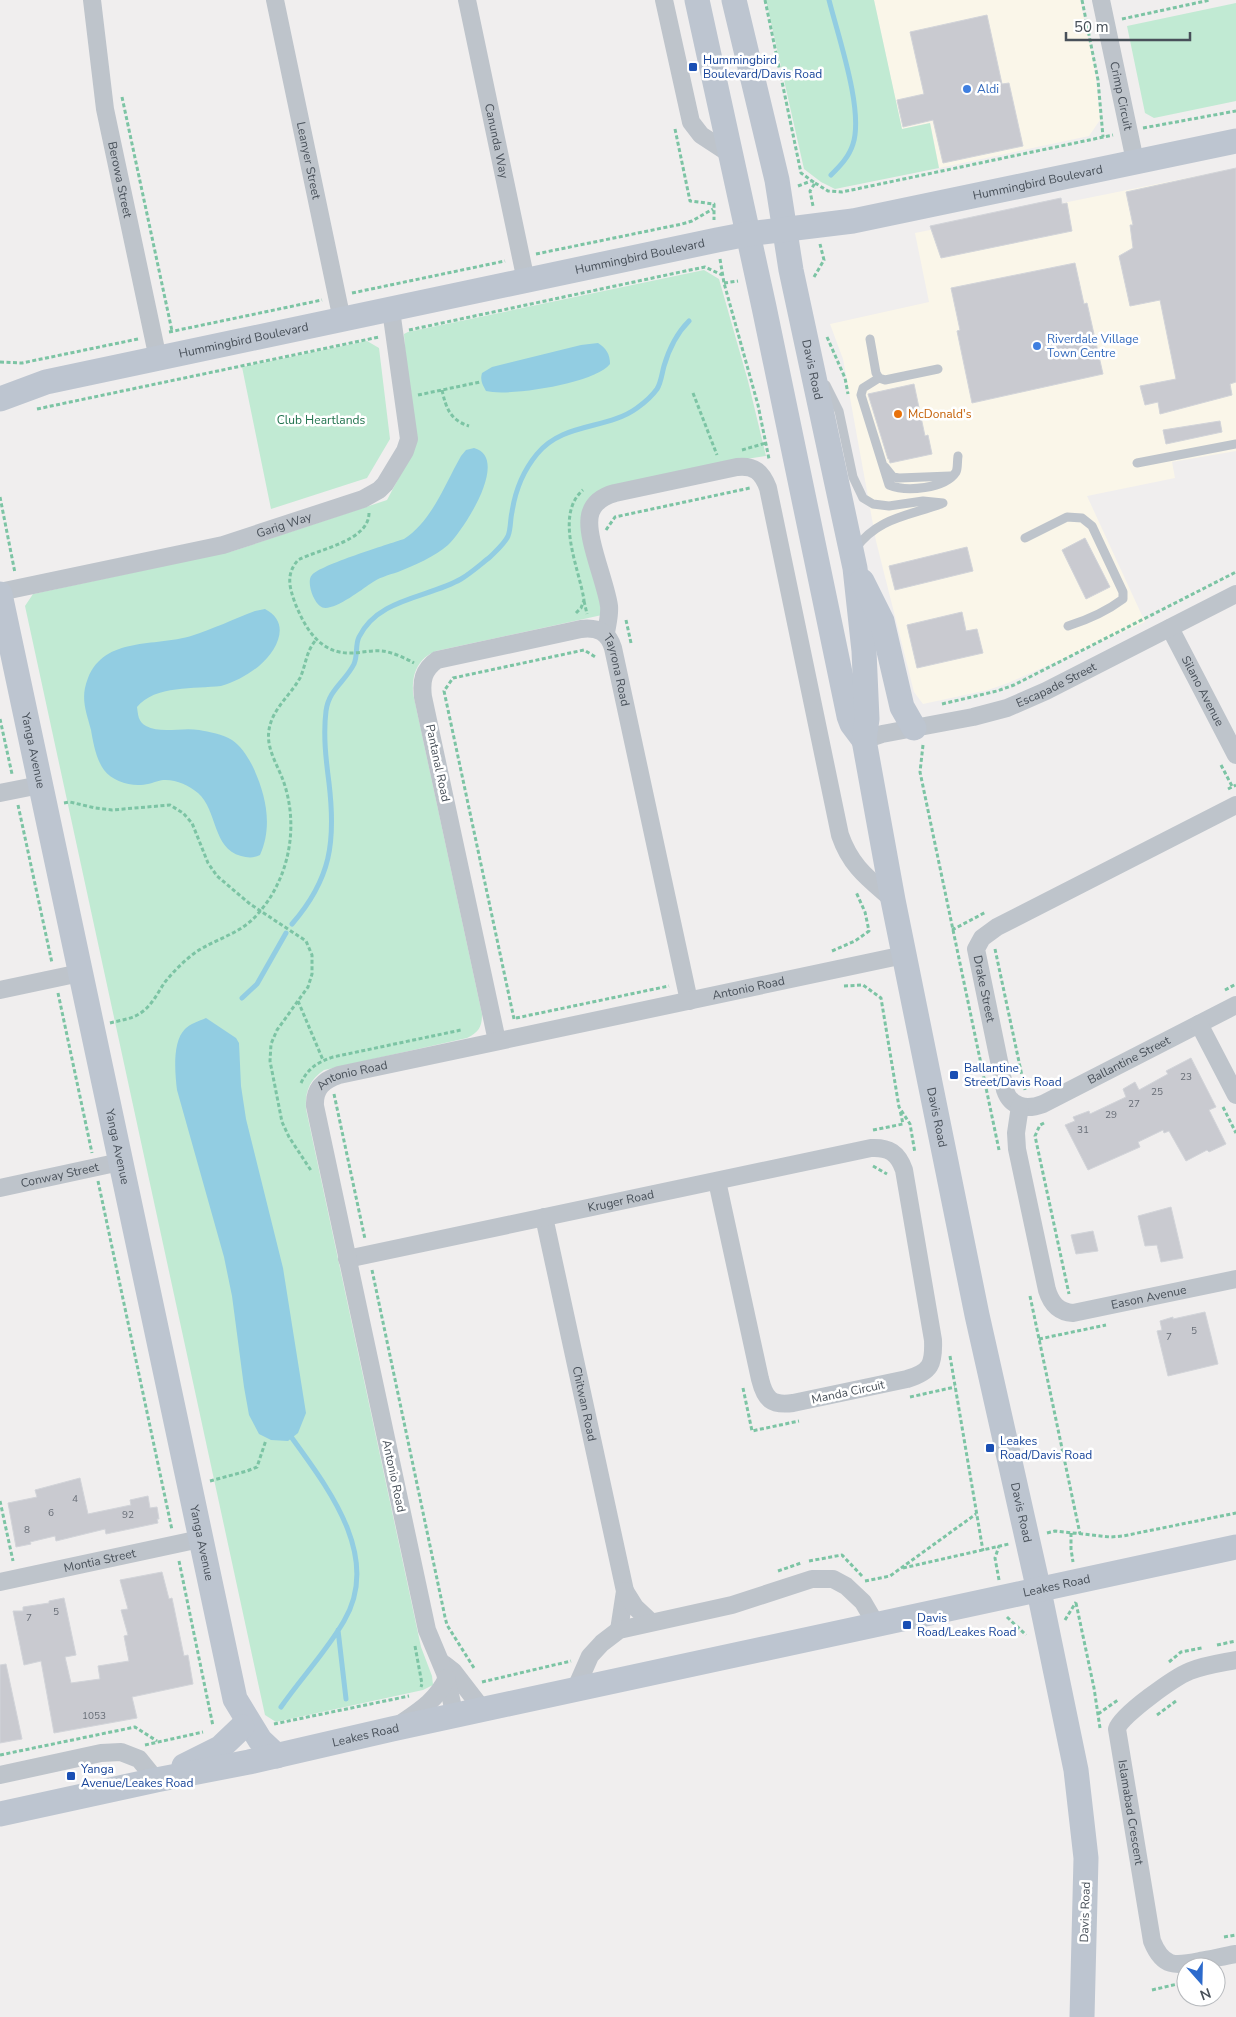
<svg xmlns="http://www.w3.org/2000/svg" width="1236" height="2017" viewBox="0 0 1236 2017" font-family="'Nunito Sans',sans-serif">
<rect width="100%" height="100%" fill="#f0eeee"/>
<!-- commercial -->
<path fill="#faf6e9" d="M874,0H1080L1095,70L1100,120L1089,136L939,168L930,123L902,129Z
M1236,168V451L1172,462L1175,478L1087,496L1145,622L1008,683L988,690L923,704L914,692L876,541L843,359L830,324L929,302L915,233Z"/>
<!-- green -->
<path fill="#c1ead3" d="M766,0H874L902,129L930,123L939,168L835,189L821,182L804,169Z
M1236,3V101L1154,118L1145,113L1127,26Z
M704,270L719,279L748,381L766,456L746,459L595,493L598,592L602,615L436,651C417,659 412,674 413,693L482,1014C482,1027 479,1032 467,1038L324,1070C309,1080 305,1092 306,1109L421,1647L432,1676L433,1685L423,1690L276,1722L265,1715L25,606L33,594L233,551L387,500L412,453L404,334L408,332Z
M367,341L379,348L390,439L367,478L271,509L242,367Z"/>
<!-- water -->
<path fill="#92cde2" d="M598,343C606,348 610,354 610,364C596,383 509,397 486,391C482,384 480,380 482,373L492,367L581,345Z
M474,448C511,458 463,531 448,545C436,556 413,566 398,572C388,575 378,578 370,584C361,590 329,615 320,606C313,601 306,581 312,575C320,565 389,544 404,539C432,521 445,484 461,456L466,450Z
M265,609C292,623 277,651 259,666C248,675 235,682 221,686C195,689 155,685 137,707C138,714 138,722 146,726C161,734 182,727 199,730C209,732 223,734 232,740C241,746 248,757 253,767C266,795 273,826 260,855C254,858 248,858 241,856C212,848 218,811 198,793C189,785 175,779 163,780C156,781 148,785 141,785C128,786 111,780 104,770C96,759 93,742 91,730C86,711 80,698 88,678C105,636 155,647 191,636C213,629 234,619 255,611Z
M206,1018L236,1038L239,1043L241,1086L246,1119L283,1268L306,1413L298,1433L288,1441L271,1440L259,1434L249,1415L244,1387L232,1296L224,1257L177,1090C175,1073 172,1042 185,1029C190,1024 199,1021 206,1018Z"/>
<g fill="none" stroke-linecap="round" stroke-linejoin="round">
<!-- stream -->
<path stroke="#92cde2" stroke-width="5" d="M829,0C838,36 864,110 853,144C849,157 840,166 831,175
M292,924C331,879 336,842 329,783C326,760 323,735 326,711C329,689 345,682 354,664C358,655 355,645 359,637C378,598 428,598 461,579C471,573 481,564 490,557C496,551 505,543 508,536C511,529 510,520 512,512C515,492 523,471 537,454C563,422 607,430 637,408C644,403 652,396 657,389C661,383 662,373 664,366C669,349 676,334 689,321
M242,998L257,984L286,933
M338,1630L346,1699
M281,1707C301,1678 326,1652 344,1621C382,1557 328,1488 292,1438"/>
</g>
<!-- building -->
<path fill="#c9cad0" stroke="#d2d4d9" d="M987,15L1002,84L1009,83L1023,146L943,163L933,120L903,127L897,100L924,94L910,32Z
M1236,168V382L1230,384L1232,395L1160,414L1158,402L1145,405L1140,386L1176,379L1160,300L1130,306L1119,256L1133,248L1130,225H1133L1126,192Z
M1061,198L1062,204L1067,203L1072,231L941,258L930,226Z
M1075,263L1084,304L1087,303L1103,374L972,403L957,331L960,330L951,288Z
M914,384L925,436L928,435L932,454L890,463L889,459H888L868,394Z
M1220,421L1222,432L1166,444L1163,430Z
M1085,538L1110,587L1086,599L1062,550Z
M967,547L973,571L895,590L889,566Z
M962,612L966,631L977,629L983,653L917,668L907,625Z
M1191,1058L1216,1107L1209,1110L1226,1144L1209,1152L1207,1150L1186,1161L1169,1131L1164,1133L1163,1130L1138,1142L1140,1147L1088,1170L1065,1125L1075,1121L1073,1117L1089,1111L1090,1114L1126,1097L1123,1089L1135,1082L1139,1090L1168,1074L1166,1071Z
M1171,1207L1183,1258L1161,1262L1157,1245L1145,1246L1138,1216Z
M1093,1231L1098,1251L1076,1254L1071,1235Z
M1205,1312L1218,1364L1168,1376L1157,1331L1162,1330L1160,1321L1173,1317V1319Z
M80,1478L88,1514L131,1505L130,1500L148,1496L150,1508L157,1507L159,1519H157L158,1523L106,1534L105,1529L56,1541L55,1536L30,1542L31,1544L16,1547L8,1503L37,1497L35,1490Z
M162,1572L169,1599L172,1598L184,1656L188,1655L193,1684L132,1697L137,1718L54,1733L41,1661L24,1665L13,1611H23V1607L49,1603V1601L64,1598L76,1655L65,1657L71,1683L100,1679L98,1666L129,1661L124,1636L128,1635L121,1610L128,1609L120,1580Z
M6,1664L22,1739L0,1743V1665Z"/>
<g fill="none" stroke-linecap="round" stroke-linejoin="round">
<!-- path -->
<path stroke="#7cc4a4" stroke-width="3" stroke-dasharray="4 2.5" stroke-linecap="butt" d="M765,0L801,173L815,183L810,191L813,206
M1082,0L1098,80L1103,137
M1122,19L1210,0
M122,97L172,331
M1143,128L1236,111
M675,129L690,201L714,204V220
M815,183L828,191L842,192L1113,135
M798,186L811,181
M536,254L682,224L692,221L713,209
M720,259L724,283L758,405L769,459
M814,277L824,260L820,244
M724,283L738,281
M352,293L505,261
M409,330L690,270L705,267L722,275
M169,332L322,300
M827,337L845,378L848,394
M0,362L22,363L138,339
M442,390C446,408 450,420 469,426
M693,393L717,455
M418,395L480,382
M37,409L379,337
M742,450L766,443
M0,497L15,573
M369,513C369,541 319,549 298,560C286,574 289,586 295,603C305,628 320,654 351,653C361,653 371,650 382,651C392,652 405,658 414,663
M606,530L615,517L750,488
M584,601L587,614
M576,613L581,608L584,600C579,568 554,515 583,490
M626,620L631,643
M942,704L997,691L1014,685L1236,572
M0,719L12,774
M923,745L920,772L999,1150
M1221,765L1233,788
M1228,789L1236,785
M64,803L70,802L95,808L112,810L170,805L183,813L192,823L208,863L217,876L250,904L306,941L312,955V974L308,987L277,1030L271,1044L270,1061L282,1122L289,1137L312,1172
M18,805L52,963
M952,930L986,912
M995,949L1025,1090
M832,951L855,941L869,931L865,912L856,892
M844,986L863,985L881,998L899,1107L910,1124L915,1153
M1225,990L1236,984
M58,993L92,1153
M298,1001L323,1060
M516,1018L669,986
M514,1019L444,691L453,678L584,650L597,658
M110,1023C121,1020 133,1019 142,1012C153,1004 158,992 165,982C173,972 182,963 192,955C211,940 236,936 254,918C289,882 300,827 283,780C277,764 266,748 269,730C272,709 290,696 300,678C306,665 306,651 316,640
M301,1083C308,1068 318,1062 333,1057L461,1030
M334,1094L365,1239
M1223,1107L1236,1133
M1044,1123L1040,1125L1035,1136L1069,1294
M873,1130L903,1124L900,1110
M873,1166L887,1174
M98,1181L172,1530
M372,1270L445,1617L447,1625L474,1668
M1030,1296L1080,1534
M1039,1339L1106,1325
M950,1356L983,1551
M743,1388L752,1431L799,1421
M910,1397L955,1387
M210,1481L247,1471L257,1467L266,1440
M0,1501L13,1561
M1047,1533L1055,1531L1110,1537L1123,1536L1236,1513
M1071,1533V1549L1073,1562
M179,1561L213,1726
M809,1561L842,1555L863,1577
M903,1568L1009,1544
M778,1571L801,1563
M999,1580L995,1558L999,1546
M865,1581L890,1576L976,1514
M1076,1603L1094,1688L1100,1728
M1007,1617L1026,1635
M1065,1620L1076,1602
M1217,1645L1236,1641
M415,1646L422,1684L421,1687
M1169,1662L1181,1652L1202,1648
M482,1682L571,1661
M1098,1714L1118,1700
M1157,1715L1176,1701
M274,1724L409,1696
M145,1745L203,1732
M0,1755L135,1727L157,1741
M1224,1937L1236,1935
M1152,1990L1186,1982"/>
<!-- lane -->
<path stroke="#bec4cb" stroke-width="9" d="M870,339L876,373L879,378L885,380L938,369
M879,378L863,388L861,395L889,485C906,492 945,489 956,472C958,468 957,462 958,456
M826,385L839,411L853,477L863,498L873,504L889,506L923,501L943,503
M1137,463L1236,444
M885,467L893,477L899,478L950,476
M1025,538L1067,517L1082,518L1092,526L1123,592V599C1107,611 1087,620 1068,626
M855,549C877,518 907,516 941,504"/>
<!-- street -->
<g stroke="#bec4cb" stroke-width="18">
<path id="s1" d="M92,0L105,109L158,359"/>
<path id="s2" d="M275,0L342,320"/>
<path id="s3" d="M467,0L526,281"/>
<path d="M664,0L691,122L701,135L730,154"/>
<path id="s4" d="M1101,0L1135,161"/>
<path id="s5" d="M0,592L223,545L363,499L379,490L385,484L405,451L409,439L391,310"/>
<path id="s6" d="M1170,628L1236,755"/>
<path d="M606,633C607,625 610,615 609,606C606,583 585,536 590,515C593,502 604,496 615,493L737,467C754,465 762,472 768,488L840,835C851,867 869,879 893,900"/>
<path id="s7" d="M864,740L882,734L973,717L1007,708L1046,691L1236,594"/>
<path d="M0,793L40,785"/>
<path id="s8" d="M1236,805L997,927L982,938L976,949L1005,1090C1011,1108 1027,1110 1043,1104L1236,1005"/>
<path d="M0,990L80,973"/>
<path d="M1199,1024L1236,1095"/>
<path id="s9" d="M497,1041L423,697C421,681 423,670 437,660L581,629C598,627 608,632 613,648L689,1001"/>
<path id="s10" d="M1020,1106L1016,1133L1017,1149L1047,1290C1051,1303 1058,1312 1073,1313L1236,1279"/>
<path id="s11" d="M0,1188L120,1162"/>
<path id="s12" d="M544,1217L625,1591L619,1630"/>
<path id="s13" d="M347,1259L871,1148C889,1147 898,1153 904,1170L933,1340C934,1364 931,1372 907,1379L793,1403C771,1406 765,1399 760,1379L717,1181"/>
<path id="s14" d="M0,1582L200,1539"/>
<path d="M625,1591L635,1607L651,1622"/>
<path id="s15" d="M1236,1660C1221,1663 1205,1665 1190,1671C1175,1677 1121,1715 1117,1729L1152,1941C1163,1968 1175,1966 1200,1961C1212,1959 1224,1956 1236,1954"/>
<path d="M444,1664L453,1671L483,1710"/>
<path d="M575,1690L590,1656L602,1643L619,1630L732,1605L812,1579H833L846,1586L863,1602L877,1626"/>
<path id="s16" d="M455,1716L445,1673L427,1630L315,1106C314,1088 324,1080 339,1075L904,955"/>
<path d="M400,1724C419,1711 437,1700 447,1678"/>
<path d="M0,1775L101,1753L121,1752L139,1759L156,1780"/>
</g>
<!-- secondary -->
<g stroke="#bdc5d0" stroke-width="25">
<path d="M697,0L764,307L849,716L852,724L864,740"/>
<path id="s17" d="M734,0L777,180L791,270L855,568L864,651L867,719L864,740L893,900L977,1315L1039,1591L1076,1770L1086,1858L1082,2017"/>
<path id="s18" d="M0,399L46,382L717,240L748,234L853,221L1236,141"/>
<path d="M862,581L882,621L902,707L914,728"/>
<path id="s19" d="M0,594L235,1699L260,1740L277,1756"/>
<path d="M184,1766L220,1748L242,1727"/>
<path id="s20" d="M0,1814L156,1780L249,1762L392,1729L1236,1547"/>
</g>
</g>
<!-- markers -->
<g fill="#1a4fb4" stroke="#fff" stroke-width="2">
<rect x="688" y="62" width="10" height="10" rx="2.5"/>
<rect x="949" y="1070" width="10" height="10" rx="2.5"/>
<rect x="985" y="1443" width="10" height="10" rx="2.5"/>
<rect x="902" y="1620" width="10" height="10" rx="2.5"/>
<rect x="66" y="1771" width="10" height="10" rx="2.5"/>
</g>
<g fill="#3f7fe0" stroke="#fff" stroke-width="2">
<circle cx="967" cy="89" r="5"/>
<circle cx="1037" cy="346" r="5"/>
</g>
<circle fill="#e8710a" stroke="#fff" stroke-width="2" cx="898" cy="414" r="5"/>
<g text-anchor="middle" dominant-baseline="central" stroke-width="5" stroke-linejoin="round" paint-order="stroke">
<!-- number labels -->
<g font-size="10" fill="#686e77">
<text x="1186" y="1077">23</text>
<text x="1157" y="1092">25</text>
<text x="1134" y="1104">27</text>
<text x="1111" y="1115">29</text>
<text x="1083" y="1130">31</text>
<text x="1194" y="1331">5</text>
<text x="1169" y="1337">7</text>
<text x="75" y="1499">4</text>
<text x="51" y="1513">6</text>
<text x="128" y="1515">92</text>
<text x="27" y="1530">8</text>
<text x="56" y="1612">5</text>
<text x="29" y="1618">7</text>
<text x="94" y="1716">1053</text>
</g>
<!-- transit labels -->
<g font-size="12" fill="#164399" stroke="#fff" text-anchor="start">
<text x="703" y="60">Hummingbird<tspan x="703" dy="14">Boulevard/Davis Road</tspan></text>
<text x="964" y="1068">Ballantine<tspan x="964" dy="14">Street/Davis Road</tspan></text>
<text x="1000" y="1441">Leakes<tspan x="1000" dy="14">Road/Davis Road</tspan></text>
<text x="917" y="1618">Davis<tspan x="917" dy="14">Road/Leakes Road</tspan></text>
<text x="81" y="1769">Yanga<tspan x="81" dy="14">Avenue/Leakes Road</tspan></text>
</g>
<!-- shop labels -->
<g font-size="12" fill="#366cbe" stroke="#fff" text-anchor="start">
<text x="977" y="89">Aldi</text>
<text x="1047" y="339">Riverdale Village<tspan x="1047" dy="14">Town Centre</tspan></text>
</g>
<!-- street labels -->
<g font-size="12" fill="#485059" stroke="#fff">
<text stroke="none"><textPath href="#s4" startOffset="98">Crimp Circuit</textPath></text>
<text stroke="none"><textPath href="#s3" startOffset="144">Canunda Way</textPath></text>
<text stroke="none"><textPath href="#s2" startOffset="164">Leanyer Street</textPath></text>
<text stroke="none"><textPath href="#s1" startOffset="182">Berowa Street</textPath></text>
<text stroke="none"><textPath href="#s18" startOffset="1061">Hummingbird Boulevard</textPath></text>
<text stroke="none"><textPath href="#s18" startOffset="656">Hummingbird Boulevard</textPath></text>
<text stroke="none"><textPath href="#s18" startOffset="251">Hummingbird Boulevard</textPath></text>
<text stroke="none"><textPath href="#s17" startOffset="378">Davis Road</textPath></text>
<text stroke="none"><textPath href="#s5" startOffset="292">Garig Way</textPath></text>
<text stroke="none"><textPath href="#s9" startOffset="605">Tayrona Road</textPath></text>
<text stroke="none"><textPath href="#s7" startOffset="201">Escapade Street</textPath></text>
<text stroke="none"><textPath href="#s6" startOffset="71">Silano Avenue</textPath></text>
<text stroke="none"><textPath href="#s19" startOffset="160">Yanga Avenue</textPath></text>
<text transform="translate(438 763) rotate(78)">Pantanal Road</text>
<text stroke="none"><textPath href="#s16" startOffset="1088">Antonio Road</textPath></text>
<text stroke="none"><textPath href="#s8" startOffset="340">Drake Street</textPath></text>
<text stroke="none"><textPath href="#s8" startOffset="586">Ballantine Street</textPath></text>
<text stroke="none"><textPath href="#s16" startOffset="682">Antonio Road</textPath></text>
<text stroke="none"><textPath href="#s17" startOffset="1138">Davis Road</textPath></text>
<text stroke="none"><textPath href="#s19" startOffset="565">Yanga Avenue</textPath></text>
<text stroke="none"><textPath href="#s11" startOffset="61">Conway Street</textPath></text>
<text stroke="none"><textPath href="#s13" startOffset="280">Kruger Road</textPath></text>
<text stroke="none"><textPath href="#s10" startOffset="302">Eason Avenue</textPath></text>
<text transform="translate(848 1392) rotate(-12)">Manda Circuit</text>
<text stroke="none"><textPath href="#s12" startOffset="191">Chitwan Road</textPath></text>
<text transform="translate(394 1476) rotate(78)">Antonio Road</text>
<text stroke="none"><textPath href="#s17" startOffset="1542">Davis Road</textPath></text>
<text stroke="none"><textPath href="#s19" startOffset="970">Yanga Avenue</textPath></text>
<text stroke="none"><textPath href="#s14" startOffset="102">Montia Street</textPath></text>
<text stroke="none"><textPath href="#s20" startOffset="1081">Leakes Road</textPath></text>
<text stroke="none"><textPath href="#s20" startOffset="374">Leakes Road</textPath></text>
<text stroke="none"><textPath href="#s15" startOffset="226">Islamabad Crescent</textPath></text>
<text transform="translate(1085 1912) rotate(-88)">Davis Road</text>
</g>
<!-- food labels -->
<g font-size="12" fill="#c56008" stroke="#fff" text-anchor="start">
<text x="908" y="414">McDonald's</text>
</g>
<!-- park labels -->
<g font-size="12" fill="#21734e" stroke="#fff">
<text x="321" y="420">Club Heartlands</text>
</g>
</g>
<!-- north arrow -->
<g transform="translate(1201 1982) rotate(160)"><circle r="24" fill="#ffffff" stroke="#b6b9bd"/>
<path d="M0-4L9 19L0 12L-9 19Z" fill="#2c6acc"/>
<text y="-8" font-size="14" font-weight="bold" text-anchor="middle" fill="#485059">N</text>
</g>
<!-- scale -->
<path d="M1066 32v8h124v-8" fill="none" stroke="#485059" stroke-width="2.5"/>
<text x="1074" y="32" font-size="15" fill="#485059" stroke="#ffffff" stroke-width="4" paint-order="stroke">50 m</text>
</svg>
